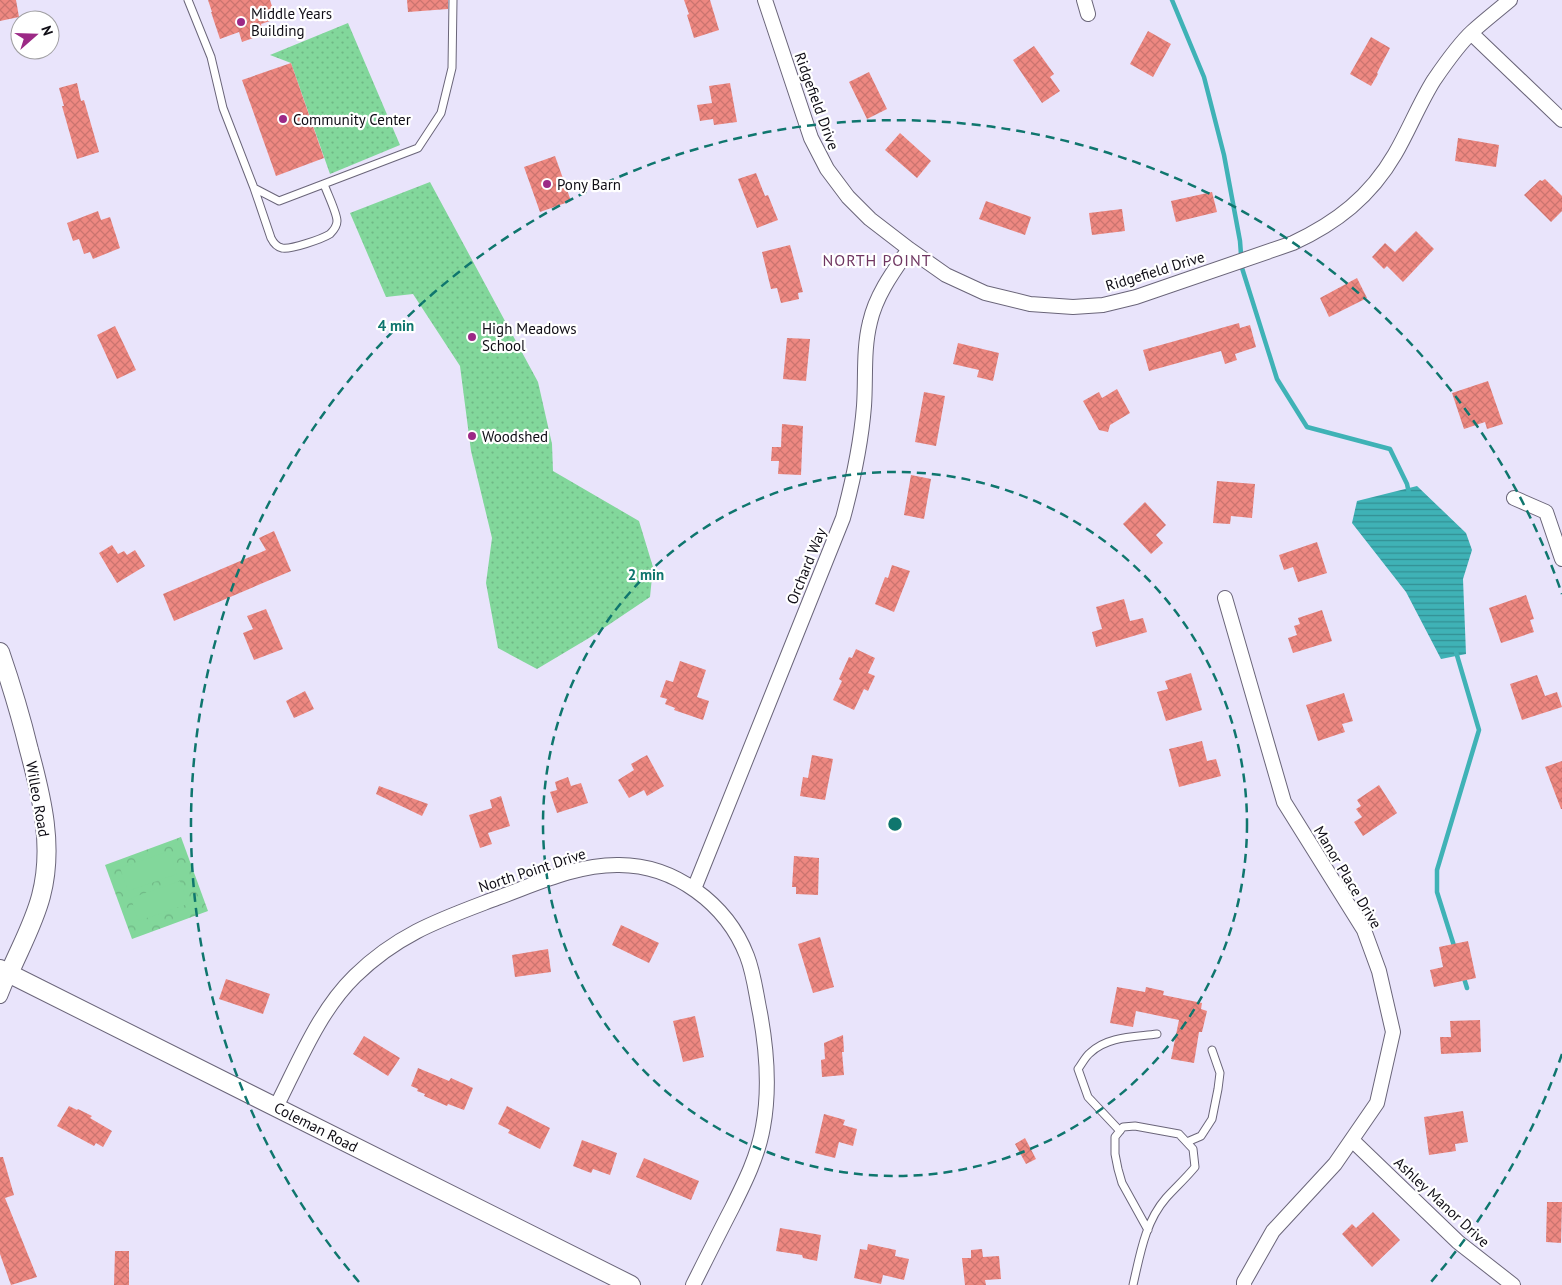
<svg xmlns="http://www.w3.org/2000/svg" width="1562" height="1285" viewBox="0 0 1562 1285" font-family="'PT Sans',sans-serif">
<defs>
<pattern id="grass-dots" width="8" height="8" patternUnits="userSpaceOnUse" patternTransform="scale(1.25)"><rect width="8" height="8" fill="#82d79b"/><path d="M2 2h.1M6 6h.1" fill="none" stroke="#6fb785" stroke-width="1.8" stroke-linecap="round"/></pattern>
<pattern id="park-crowns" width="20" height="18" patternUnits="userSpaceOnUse" patternTransform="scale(1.25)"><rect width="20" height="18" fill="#82d79b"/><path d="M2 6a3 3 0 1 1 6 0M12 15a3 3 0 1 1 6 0" fill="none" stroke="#6fb785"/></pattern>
<pattern id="water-rules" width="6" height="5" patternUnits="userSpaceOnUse" patternTransform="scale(1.25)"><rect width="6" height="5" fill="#3fb2b6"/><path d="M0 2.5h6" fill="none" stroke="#338f93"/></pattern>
<pattern id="building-cross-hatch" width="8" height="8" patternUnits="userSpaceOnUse" patternTransform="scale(1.25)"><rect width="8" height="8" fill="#ee8881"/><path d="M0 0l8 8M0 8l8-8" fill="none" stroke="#cb746f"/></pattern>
</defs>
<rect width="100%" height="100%" fill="#e9e4fb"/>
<!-- grass -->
<path fill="url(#grass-dots)" d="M348,23L400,145L330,174L291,63L270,55Z
M430,182L538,382L552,444L553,471L639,521L653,567L650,597L589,638L537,669L498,648L486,583L492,538L471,451L460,366L413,294L386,297L350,213Z"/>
<!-- park -->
<path fill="url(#park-crowns)" d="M181,837L208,911L132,939L105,865Z"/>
<!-- pitch -->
<path fill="#82d79b" d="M169,851L177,874L128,891L120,868Z
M180,881L188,904L138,921L131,898Z"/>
<!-- water -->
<path fill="url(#water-rules)" d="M1417,486L1466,533L1472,550L1463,579L1466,654L1441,659L1406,592L1352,523L1357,501Z"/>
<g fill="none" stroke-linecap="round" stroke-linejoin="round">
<!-- stream -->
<path stroke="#3fb2b6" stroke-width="4.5" d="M1172,0L1204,77L1224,155L1240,241L1242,268L1277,379L1307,427L1390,449L1407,484L1409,493
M1455,949L1437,892V870L1479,730L1456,652
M1463,975L1467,988"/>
</g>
<!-- building -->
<path fill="url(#building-cross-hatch)" d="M0,0H16L19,17L0,21Z
M208,0H270L276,19L261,24L264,34L242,42L239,32L220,39L211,12H212Z
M407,0H448V9L408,12Z
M684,0H710L719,30L694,38L687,15L689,14Z
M1148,31L1171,44L1153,77L1130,64Z
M1371,37L1390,48L1377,73L1378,74L1371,86L1350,74Z
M1034,46L1054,74L1050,77L1060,91L1042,103L1013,60Z
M291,63L324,158L276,176L242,80Z
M869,72L887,109L867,119L849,82Z
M77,83L81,101L84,100L99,152L77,159L62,106H64L59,88Z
M730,83L737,122L714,125L713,119L700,121L697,105L712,103L709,86Z
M900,133L931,161L917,178L885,150Z
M1458,138L1499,145L1496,167L1455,161Z
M555,156L571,201L540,212L524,167Z
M756,173L765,196L768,195L778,220L757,228L738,179Z
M1545,179L1562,196V211L1551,222L1524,195L1540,180L1542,181Z
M1212,192L1217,212L1176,222L1171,201Z
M986,201L1031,217L1025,235L979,219Z
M1122,209L1125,231L1092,235L1089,213Z
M98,211L101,220L110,217L120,248L93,259L90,252L84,254L79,239L73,241L67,223Z
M1416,231L1434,249L1403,282L1387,266L1384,269L1372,257L1385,243L1395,252Z
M790,245L803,292L798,293L799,299L781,303L777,288L771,289L762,252Z
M1357,278L1367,298L1329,317L1320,298Z
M1239,323L1240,328L1250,325L1256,347L1235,354L1237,360L1225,364L1221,351L1149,371L1143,350Z
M115,326L136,370L117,379L97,335Z
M787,338L810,339L806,381L783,379Z
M958,343L999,353L993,381L977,377L979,370L953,364Z
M1488,381L1503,424L1487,429L1485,422L1464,429L1452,393Z
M1117,389L1130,413L1110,425L1108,432L1099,430L1083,401L1099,392L1102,398Z
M924,392L945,396L936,446L915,442Z
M782,424L803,426L801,475L778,474L779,461H771L772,447H781Z
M911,475L931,479L924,519L904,515Z
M1217,481L1255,484L1252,518L1231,516L1230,524L1213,523Z
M1145,502L1166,525L1156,535L1163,543L1151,554L1123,524Z
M274,531L291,571L174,621L163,594L266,550L259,538Z
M1317,542L1327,573L1298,582L1293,567L1284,570L1279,555Z
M112,545L118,554L124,551L127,555L135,550L145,566L117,583L99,553Z
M892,565L910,571L894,612L875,604L885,577L888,578Z
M1526,595L1534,619L1530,620L1534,632L1501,643L1489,608Z
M1124,599L1130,621L1143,618L1147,632L1096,647L1092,632L1102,629L1096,607Z
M266,609L283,649L254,660L243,633L253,629L247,616Z
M1322,610L1332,641L1293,653L1288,638L1297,635L1294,626L1300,624L1298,618Z
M856,649L875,658L868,673L875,676L868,691L864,689L854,710L833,700L842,681L839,679L849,657L852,658Z
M680,661L706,670L697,697L709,701L703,720L674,710L675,708L665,704L667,699L660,697L666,680L673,682Z
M1191,673L1202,710L1166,721L1157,692L1168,689L1165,681Z
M1537,675L1545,696L1557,692L1562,707L1522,720L1510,684Z
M305,691L314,709L294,718L286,701Z
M1344,693L1353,721L1342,724L1345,732L1318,741L1306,705Z
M1202,741L1207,761L1216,759L1221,776L1179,787L1169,749Z
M647,755L664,786L647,796L644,790L629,798L618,780L634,770L631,764Z
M812,755L833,759L825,800L800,796L803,777L808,778Z
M1562,761V809H1561L1545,767Z
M568,777L571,786L581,783L588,803L557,813L550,792L557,790L555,782Z
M1379,785L1397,813L1363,836L1354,822L1362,817L1356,809L1361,806L1357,800Z
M379,786L428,804L422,816L376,794Z
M501,796L510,826L488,833L492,844L480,848L469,815L492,808L490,800Z
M794,856L819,858L818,895L796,894V887H792Z
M621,925L659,943L649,963L612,945Z
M820,937L834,987L813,993L798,944Z
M1468,941L1476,978L1434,987L1430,970L1443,967L1439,947Z
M548,949L551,972L515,977L512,955Z
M226,979L270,994L263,1014L219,999Z
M1117,987L1145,992L1146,987L1164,991L1163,995L1202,1003L1201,1009L1207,1011L1202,1032H1199L1194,1063L1171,1059L1179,1020L1136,1011L1133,1027L1110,1023Z
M695,1016L704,1057L683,1062L673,1021Z
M1480,1020L1481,1052L1441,1054L1440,1037H1451L1450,1021Z
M843,1035L844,1052H842L844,1075L822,1077L821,1060L825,1059L824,1043Z
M364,1036L400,1058L388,1076L353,1054Z
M418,1068L449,1081L451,1078L473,1088L464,1110L448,1104L447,1106L424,1096L425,1094L417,1091L418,1089L411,1086Z
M69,1106L77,1110L78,1109L92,1116L90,1118L112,1131L103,1147L96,1143L94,1146L57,1126Z
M507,1106L550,1128L540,1149L508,1133L510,1130L498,1124Z
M1463,1111L1468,1142L1455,1144L1456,1151L1429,1155L1424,1117Z
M824,1114L845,1120L843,1125L857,1129L853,1146L839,1142L835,1158L815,1153Z
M1025,1138L1036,1159L1026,1164L1015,1144Z
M582,1140L617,1153L610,1175L593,1169L591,1173L573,1166Z
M0,1157H3L14,1195L5,1198L37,1277L11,1285L0,1254Z
M644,1158L699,1181L691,1200L636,1177Z
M1547,1202H1562L1561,1243L1546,1242Z
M1373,1212L1400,1240L1372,1267L1342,1234L1352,1224L1356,1228Z
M780,1228L821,1235L817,1261L803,1258L802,1255L776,1251Z
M868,1244L896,1250L895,1256L909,1259L904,1280L883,1275L881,1284L854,1278L860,1249L867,1250Z
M982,1249L983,1257L999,1256L1001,1279L985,1280L986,1285H965L962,1258H971V1250Z
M115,1251H129V1285H114Z"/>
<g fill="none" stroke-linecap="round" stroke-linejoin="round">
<!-- service casing -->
<g stroke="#6a6579" stroke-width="9">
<path id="service" d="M188,0L211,57L223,108L254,188L279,201L418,148L441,113L452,68L453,0
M254,188L271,238C273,242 277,247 282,248C290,250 322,239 330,234C333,231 337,226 337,221C337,213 327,193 324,184
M1120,1131L1088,1097L1078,1069C1082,1064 1085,1057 1090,1053C1107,1036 1135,1037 1157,1034
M1187,1142L1201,1136L1212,1119L1218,1089L1220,1073L1212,1050
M1133,1285C1140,1255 1145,1222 1166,1198C1175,1188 1186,1178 1195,1167L1193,1149L1179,1134L1135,1126L1123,1127L1115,1137V1154L1118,1169L1122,1183L1148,1230"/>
</g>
<!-- minor casing -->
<g stroke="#6a6579" stroke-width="16">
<path id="minor" d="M765,0L811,138L827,169L848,197L870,219L909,249L946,275L985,293L1030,304L1073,307L1103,305L1136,297L1293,243C1336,223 1370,197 1395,154C1409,130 1419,104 1434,80C1445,64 1458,45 1472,32C1484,21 1497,11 1510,0
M1084,0L1088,14
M1471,33L1562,120
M1514,498L1546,512L1562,559
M1225,598L1284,802L1364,930L1379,971L1393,1032L1377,1103L1335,1164L1273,1231L1244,1282V1285
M694,889L843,518C853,481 861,444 864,406C866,378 863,350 870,322C876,295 893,272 909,249
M0,996L9,974
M276,1107C299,1062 319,1011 355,976C399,933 442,919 497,898C536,884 575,865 617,865C674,864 727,904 747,956C754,974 756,994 760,1013C767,1051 770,1089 763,1127C758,1156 745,1182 732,1208C719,1233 706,1259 693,1285
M1352,1140L1458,1242L1513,1285"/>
</g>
<!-- tertiary casing -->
<g stroke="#6a6579" stroke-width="20">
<path id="tertiary" d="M0,652C11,684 21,717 29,750C42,798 54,847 41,896C34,923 20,948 9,974
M0,969L631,1285"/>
</g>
<!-- service -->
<use href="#service" stroke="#fff" stroke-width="7"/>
<!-- minor -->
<use href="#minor" stroke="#fff" stroke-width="14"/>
<!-- tertiary -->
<use href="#tertiary" stroke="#fff" stroke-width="18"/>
</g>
<!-- distance rings -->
<g fill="none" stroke="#0f766e" stroke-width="2.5" stroke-dasharray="9 6">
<circle cx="895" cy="824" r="352"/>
<path d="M1562 1054A705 705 0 0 1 1431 1282M359 1282A705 705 0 1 1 1562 594"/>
</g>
<!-- markers -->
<g fill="#9c2986" stroke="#fff" stroke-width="2">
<circle cx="241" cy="22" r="5"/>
<circle cx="283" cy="119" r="5"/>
<circle cx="547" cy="184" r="5"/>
<circle cx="472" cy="337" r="5"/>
<circle cx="472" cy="436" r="5"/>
</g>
<g text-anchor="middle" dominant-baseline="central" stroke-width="4.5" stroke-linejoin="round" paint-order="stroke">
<!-- poi labels -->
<g font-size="15" fill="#0f0d15" stroke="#fff" text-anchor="start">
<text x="251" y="13">Middle Years<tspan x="251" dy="17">Building</tspan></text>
<text x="293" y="119">Community Center</text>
<text x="557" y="184">Pony Barn</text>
<text x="482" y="328">High Meadows<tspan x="482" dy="17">School</tspan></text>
<text x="482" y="436">Woodshed</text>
</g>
<!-- street labels -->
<g font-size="15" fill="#0f0d15" stroke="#fff">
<text transform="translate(817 101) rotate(70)">Ridgefield Drive</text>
<text transform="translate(1155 271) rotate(-17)">Ridgefield Drive</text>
<text transform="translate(806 566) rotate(-68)">Orchard Way</text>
<text transform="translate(38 799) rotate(80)">Willeo Road</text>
<text transform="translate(532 870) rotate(-18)">North Point Drive</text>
<text transform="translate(1348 877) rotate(59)">Manor Place Drive</text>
<text transform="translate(316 1127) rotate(27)">Coleman Road</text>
<text transform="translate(1442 1202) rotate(43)">Ashley Manor Drive</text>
</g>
<!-- neighbourhood labels -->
<g font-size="16" letter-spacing="1" fill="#6f3661" stroke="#fff">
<text x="877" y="260">NORTH POINT</text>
</g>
</g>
<circle cx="895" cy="824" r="8" fill="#0f766e" stroke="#fff" stroke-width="2.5"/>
<g font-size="15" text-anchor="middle" font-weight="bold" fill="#0f766e" stroke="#fff" stroke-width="4.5" stroke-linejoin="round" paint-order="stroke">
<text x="396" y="331">4 min</text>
<text x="646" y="580">2 min</text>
</g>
<!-- north arrow -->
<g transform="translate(35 35) rotate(70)"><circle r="24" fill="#ffffff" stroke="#9f9ea1"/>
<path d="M0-4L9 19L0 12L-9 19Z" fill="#9c2986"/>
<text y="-8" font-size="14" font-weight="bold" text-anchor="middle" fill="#0f0d15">N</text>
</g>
</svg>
